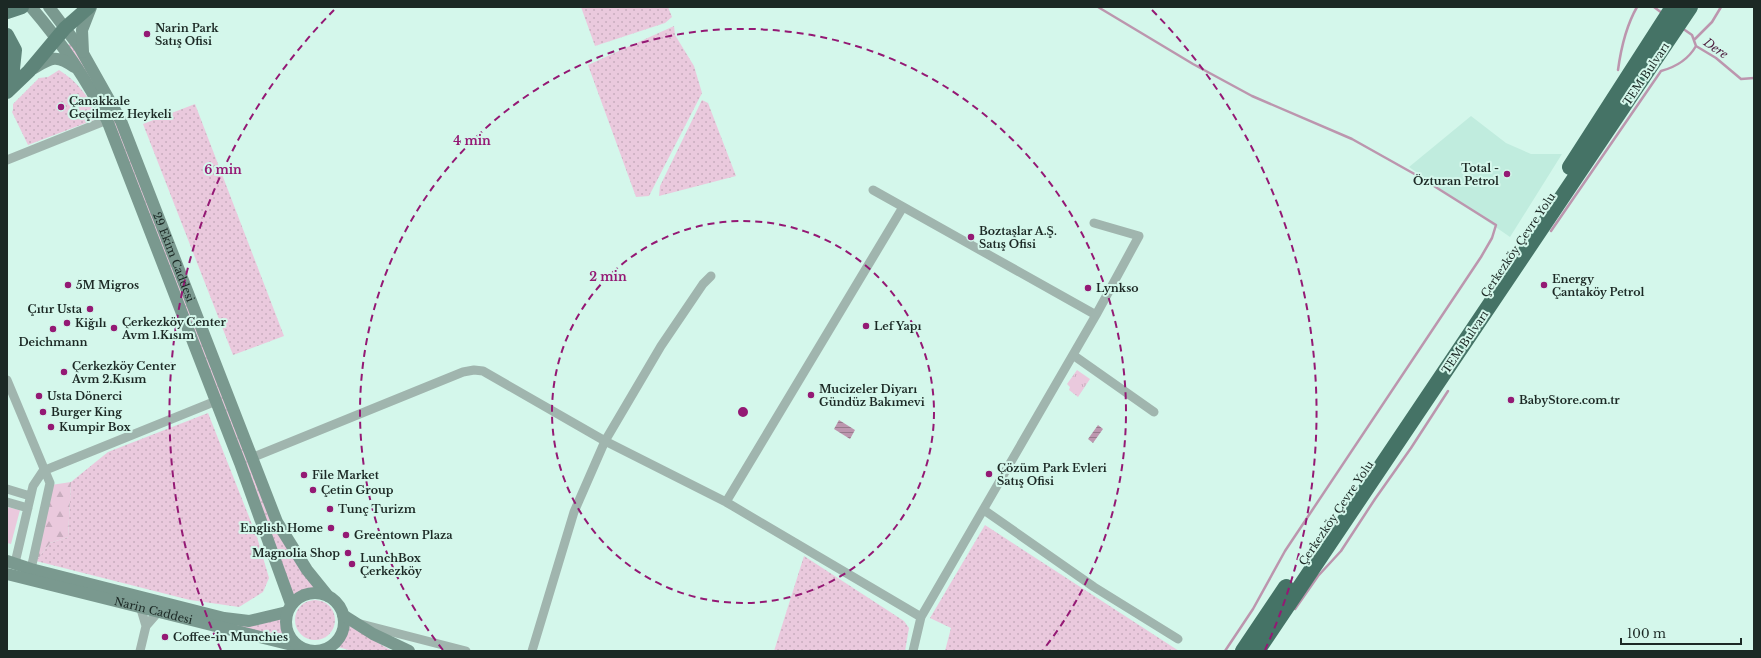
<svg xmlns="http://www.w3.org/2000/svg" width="1761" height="658" viewBox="0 0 1761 658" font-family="'Libre Baskerville',serif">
<defs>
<pattern id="grass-dots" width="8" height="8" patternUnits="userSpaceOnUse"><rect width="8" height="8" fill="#eac9dd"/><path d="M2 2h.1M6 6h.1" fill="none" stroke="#c8adbe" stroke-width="1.8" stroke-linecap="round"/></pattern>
<pattern id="forest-firs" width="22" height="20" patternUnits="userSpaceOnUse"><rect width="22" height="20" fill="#eac9dd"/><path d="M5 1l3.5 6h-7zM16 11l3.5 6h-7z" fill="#c8adbe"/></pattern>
<pattern id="park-tufts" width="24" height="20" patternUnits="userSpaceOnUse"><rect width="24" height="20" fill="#eac9dd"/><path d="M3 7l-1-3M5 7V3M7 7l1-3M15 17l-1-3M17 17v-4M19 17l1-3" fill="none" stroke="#c8adbe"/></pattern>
<pattern id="water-rules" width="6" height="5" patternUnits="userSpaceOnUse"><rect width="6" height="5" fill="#bc96ae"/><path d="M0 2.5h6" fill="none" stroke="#987a8d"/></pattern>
</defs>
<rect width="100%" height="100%" fill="#d4f7eb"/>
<!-- built -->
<path fill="#c0ecde" d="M1471,116L1506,143L1531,154H1562L1510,237L1409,167Z"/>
<!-- grass -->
<path fill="url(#grass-dots)" d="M581,7H668L672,17L665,23L595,46Z
M674,26L675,35L694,66L702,93L649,196L636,197L588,65Z
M73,41L119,122L275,523L318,590L304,592L292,600L116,139L65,47Z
M59,70C77,81 90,98 99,118L28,145L12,112L13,110V104L39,78L48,77Z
M702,100L708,103L736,176L659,196L660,186Z
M195,104L284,336L233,355L143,124Z
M208,413L257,537L269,578L263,592L239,607L190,600L36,561L50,543L68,537L71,482L108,452Z
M985,525L1179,651H945L951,628L930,618Z
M804,556L904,621L909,628L905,651H774Z
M24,571L258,625L280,618L285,634L254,631Z
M295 620a20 20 0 1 1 40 0a20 20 0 1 1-40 0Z
M348,625L392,651H352L338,647L337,645L343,638Z"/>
<!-- forest -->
<path fill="url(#forest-firs)" d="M71,482L68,537L50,543L37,560L51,485Z"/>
<!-- park -->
<path fill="url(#park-tufts)" d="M1077,370L1090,379L1078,397L1069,390L1070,387L1067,384Z"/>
<!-- garden -->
<path fill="#eac9dd" d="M7,507L20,510L11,544L7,543Z"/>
<!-- water -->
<path fill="url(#water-rules)" d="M839,420L855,430L850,439L834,429Z
M1098,425L1103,429L1093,443L1088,439Z"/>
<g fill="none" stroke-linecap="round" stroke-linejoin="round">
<!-- stream -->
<path stroke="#bc96ae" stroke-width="2.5" d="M1098,7L1193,64L1252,96L1352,139L1418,176L1496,225L1492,238L1481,257L1285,551L1253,609L1225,651
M1654,7L1662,13
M1682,28L1692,35L1696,46L1716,58L1741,79L1754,78
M1694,40L1712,22L1721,7
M1618,70C1621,48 1626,26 1637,7
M1551,231L1661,71C1676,67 1688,60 1696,46
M1295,609L1318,576L1341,551L1375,499L1411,448L1448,391"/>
<!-- street -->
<path stroke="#a0b5ae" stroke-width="9" d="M7,160L107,120
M873,190L1096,315
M903,207L726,502L921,617
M1073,355L1154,412
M7,380L50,483L31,569
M251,458L463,372L474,370L483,371L605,441L726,502
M7,489L30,496
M7,502L28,508
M984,510L1094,587L1178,639
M15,563L33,486L43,471L216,401
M140,606L146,626
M361,624L466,651
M140,651L146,626L159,611
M532,651L574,512L605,441L661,346L703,284L711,276
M913,651L921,617L1096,315L1139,236L1094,223"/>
<!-- secondary -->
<g stroke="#7a998f" stroke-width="12">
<path d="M31,7C62,43 86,78 107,120L240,463L291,604"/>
<path id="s1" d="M49,7L80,48L121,121L277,522L307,570L328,596"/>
<path d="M83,52L82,30L91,7"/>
<path d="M34,68C51,58 56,54 74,67"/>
<path d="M7,561L31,569L224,618L249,621L287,612"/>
<path id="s2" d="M7,574L300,647"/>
<circle cx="315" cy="622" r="29"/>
<path d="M343,615L373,634L409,651"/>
</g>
<!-- primary -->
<path stroke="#5e8479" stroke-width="14" d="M7,12L22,7
M7,35L15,50L11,88
M7,92L29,71L65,28L89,7"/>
<!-- highway -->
<path stroke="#457366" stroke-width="16" d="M1570,167L1673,7
M1243,651L1286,587
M1257,651L1690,7"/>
</g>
<!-- distance rings -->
<g fill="none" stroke="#941974" stroke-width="2" stroke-dasharray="7 5">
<circle cx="743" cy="412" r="191"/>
<path d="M443 650A383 383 0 1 1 1043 650"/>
<path d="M221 650A574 574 0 0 1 334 10M1152 10A574 574 0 0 1 1265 650"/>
</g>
<!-- markers -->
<g fill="#941974" stroke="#d4f7eb" stroke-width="1.5">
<circle cx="147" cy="34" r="4"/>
<circle cx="61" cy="107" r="4"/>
<circle cx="1507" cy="174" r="4"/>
<circle cx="971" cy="237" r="4"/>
<circle cx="68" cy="285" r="4"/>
<circle cx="1544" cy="285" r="4"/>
<circle cx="1088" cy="288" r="4"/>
<circle cx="90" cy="309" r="4"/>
<circle cx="67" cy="323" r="4"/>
<circle cx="866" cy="326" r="4"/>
<circle cx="114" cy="328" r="4"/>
<circle cx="53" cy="329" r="4"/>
<circle cx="64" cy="372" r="4"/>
<circle cx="811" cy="395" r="4"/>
<circle cx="39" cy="396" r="4"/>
<circle cx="1511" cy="400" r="4"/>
<circle cx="43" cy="412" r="4"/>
<circle cx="51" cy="427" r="4"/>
<circle cx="989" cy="474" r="4"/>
<circle cx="304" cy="475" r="4"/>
<circle cx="313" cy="490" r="4"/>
<circle cx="330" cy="509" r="4"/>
<circle cx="331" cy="528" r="4"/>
<circle cx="346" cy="535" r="4"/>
<circle cx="348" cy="553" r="4"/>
<circle cx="352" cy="564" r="4"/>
<circle cx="165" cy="637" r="4"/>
</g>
<g text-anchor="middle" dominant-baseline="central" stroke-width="4" stroke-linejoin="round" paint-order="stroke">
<!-- poi labels -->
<g font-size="11" font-weight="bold" fill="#1c2925" stroke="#d4f7eb" text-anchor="start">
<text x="155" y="28">Narin Park<tspan x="155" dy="13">Satış Ofisi</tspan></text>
<text x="69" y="101">Çanakkale<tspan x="69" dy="13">Geçilmez Heykeli</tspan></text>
<text x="1499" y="168" text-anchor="end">Total -<tspan x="1499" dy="13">Özturan Petrol</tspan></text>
<text x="979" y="231">Boztaşlar A.Ş.<tspan x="979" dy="13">Satış Ofisi</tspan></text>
<text x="1552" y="279">Energy<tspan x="1552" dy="13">Çantaköy Petrol</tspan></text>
<text x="76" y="285">5M Migros</text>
<text x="1096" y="288">Lynkso</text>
<text x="82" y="309" text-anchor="end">Çıtır Usta</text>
<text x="122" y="322">Çerkezköy Center<tspan x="122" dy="13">Avm 1.Kısım</tspan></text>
<text x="75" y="323">Kiğılı</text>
<text x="874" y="326">Lef Yapı</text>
<text x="53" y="342" text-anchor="middle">Deichmann</text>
<text x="72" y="366">Çerkezköy Center<tspan x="72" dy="13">Avm 2.Kısım</tspan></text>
<text x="819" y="389">Mucizeler Diyarı<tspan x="819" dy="13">Gündüz Bakımevi</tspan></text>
<text x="47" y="396">Usta Dönerci</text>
<text x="1519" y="400">BabyStore.com.tr</text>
<text x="51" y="412">Burger King</text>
<text x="59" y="427">Kumpir Box</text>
<text x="997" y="468">Çözüm Park Evleri<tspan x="997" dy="13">Satış Ofisi</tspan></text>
<text x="312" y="475">File Market</text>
<text x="321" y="490">Çetin Group</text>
<text x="338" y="509">Tunç Turizm</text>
<text x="323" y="528" text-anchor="end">English Home</text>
<text x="354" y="535">Greentown Plaza</text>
<text x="340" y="553" text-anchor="end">Magnolia Shop</text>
<text x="360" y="558">LunchBox<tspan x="360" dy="13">Çerkezköy</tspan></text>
<text x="173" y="637">Coffee-in Munchies</text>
</g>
<!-- street labels -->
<g font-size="11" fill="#1c2925" stroke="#d4f7eb">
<text transform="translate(1646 74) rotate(-56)">TEM Bulvarı</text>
<text transform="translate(1518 245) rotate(-56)">Çerkezköy Çevre Yolu</text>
<text stroke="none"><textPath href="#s1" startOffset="281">29 Ekim Caddesi</textPath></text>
<text transform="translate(1465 342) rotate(-56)">TEM Bulvarı</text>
<text transform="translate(1336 513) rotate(-56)">Çerkezköy Çevre Yolu</text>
<text stroke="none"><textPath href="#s2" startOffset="151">Narin Caddesi</textPath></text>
</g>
<!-- water labels -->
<g font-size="12" font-style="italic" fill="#4c1c3d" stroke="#d4f7eb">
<text transform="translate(1716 48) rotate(35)">Dere</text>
</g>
</g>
<circle cx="743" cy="412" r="6" fill="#941974" stroke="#d4f7eb" stroke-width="2"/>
<g font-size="12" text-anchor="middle" font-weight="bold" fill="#941974" stroke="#d4f7eb" stroke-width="4" stroke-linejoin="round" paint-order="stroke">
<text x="472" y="145">4 min</text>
<text x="223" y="174">6 min</text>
<text x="608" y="281">2 min</text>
</g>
<!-- border -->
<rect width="1761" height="658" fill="none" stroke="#1c2925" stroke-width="16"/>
<!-- scale -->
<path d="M1621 638v6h120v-6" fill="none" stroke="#1c2925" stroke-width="2"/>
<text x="1627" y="638" font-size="12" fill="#1c2925" stroke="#d4f7eb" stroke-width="3" paint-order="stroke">100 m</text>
</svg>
